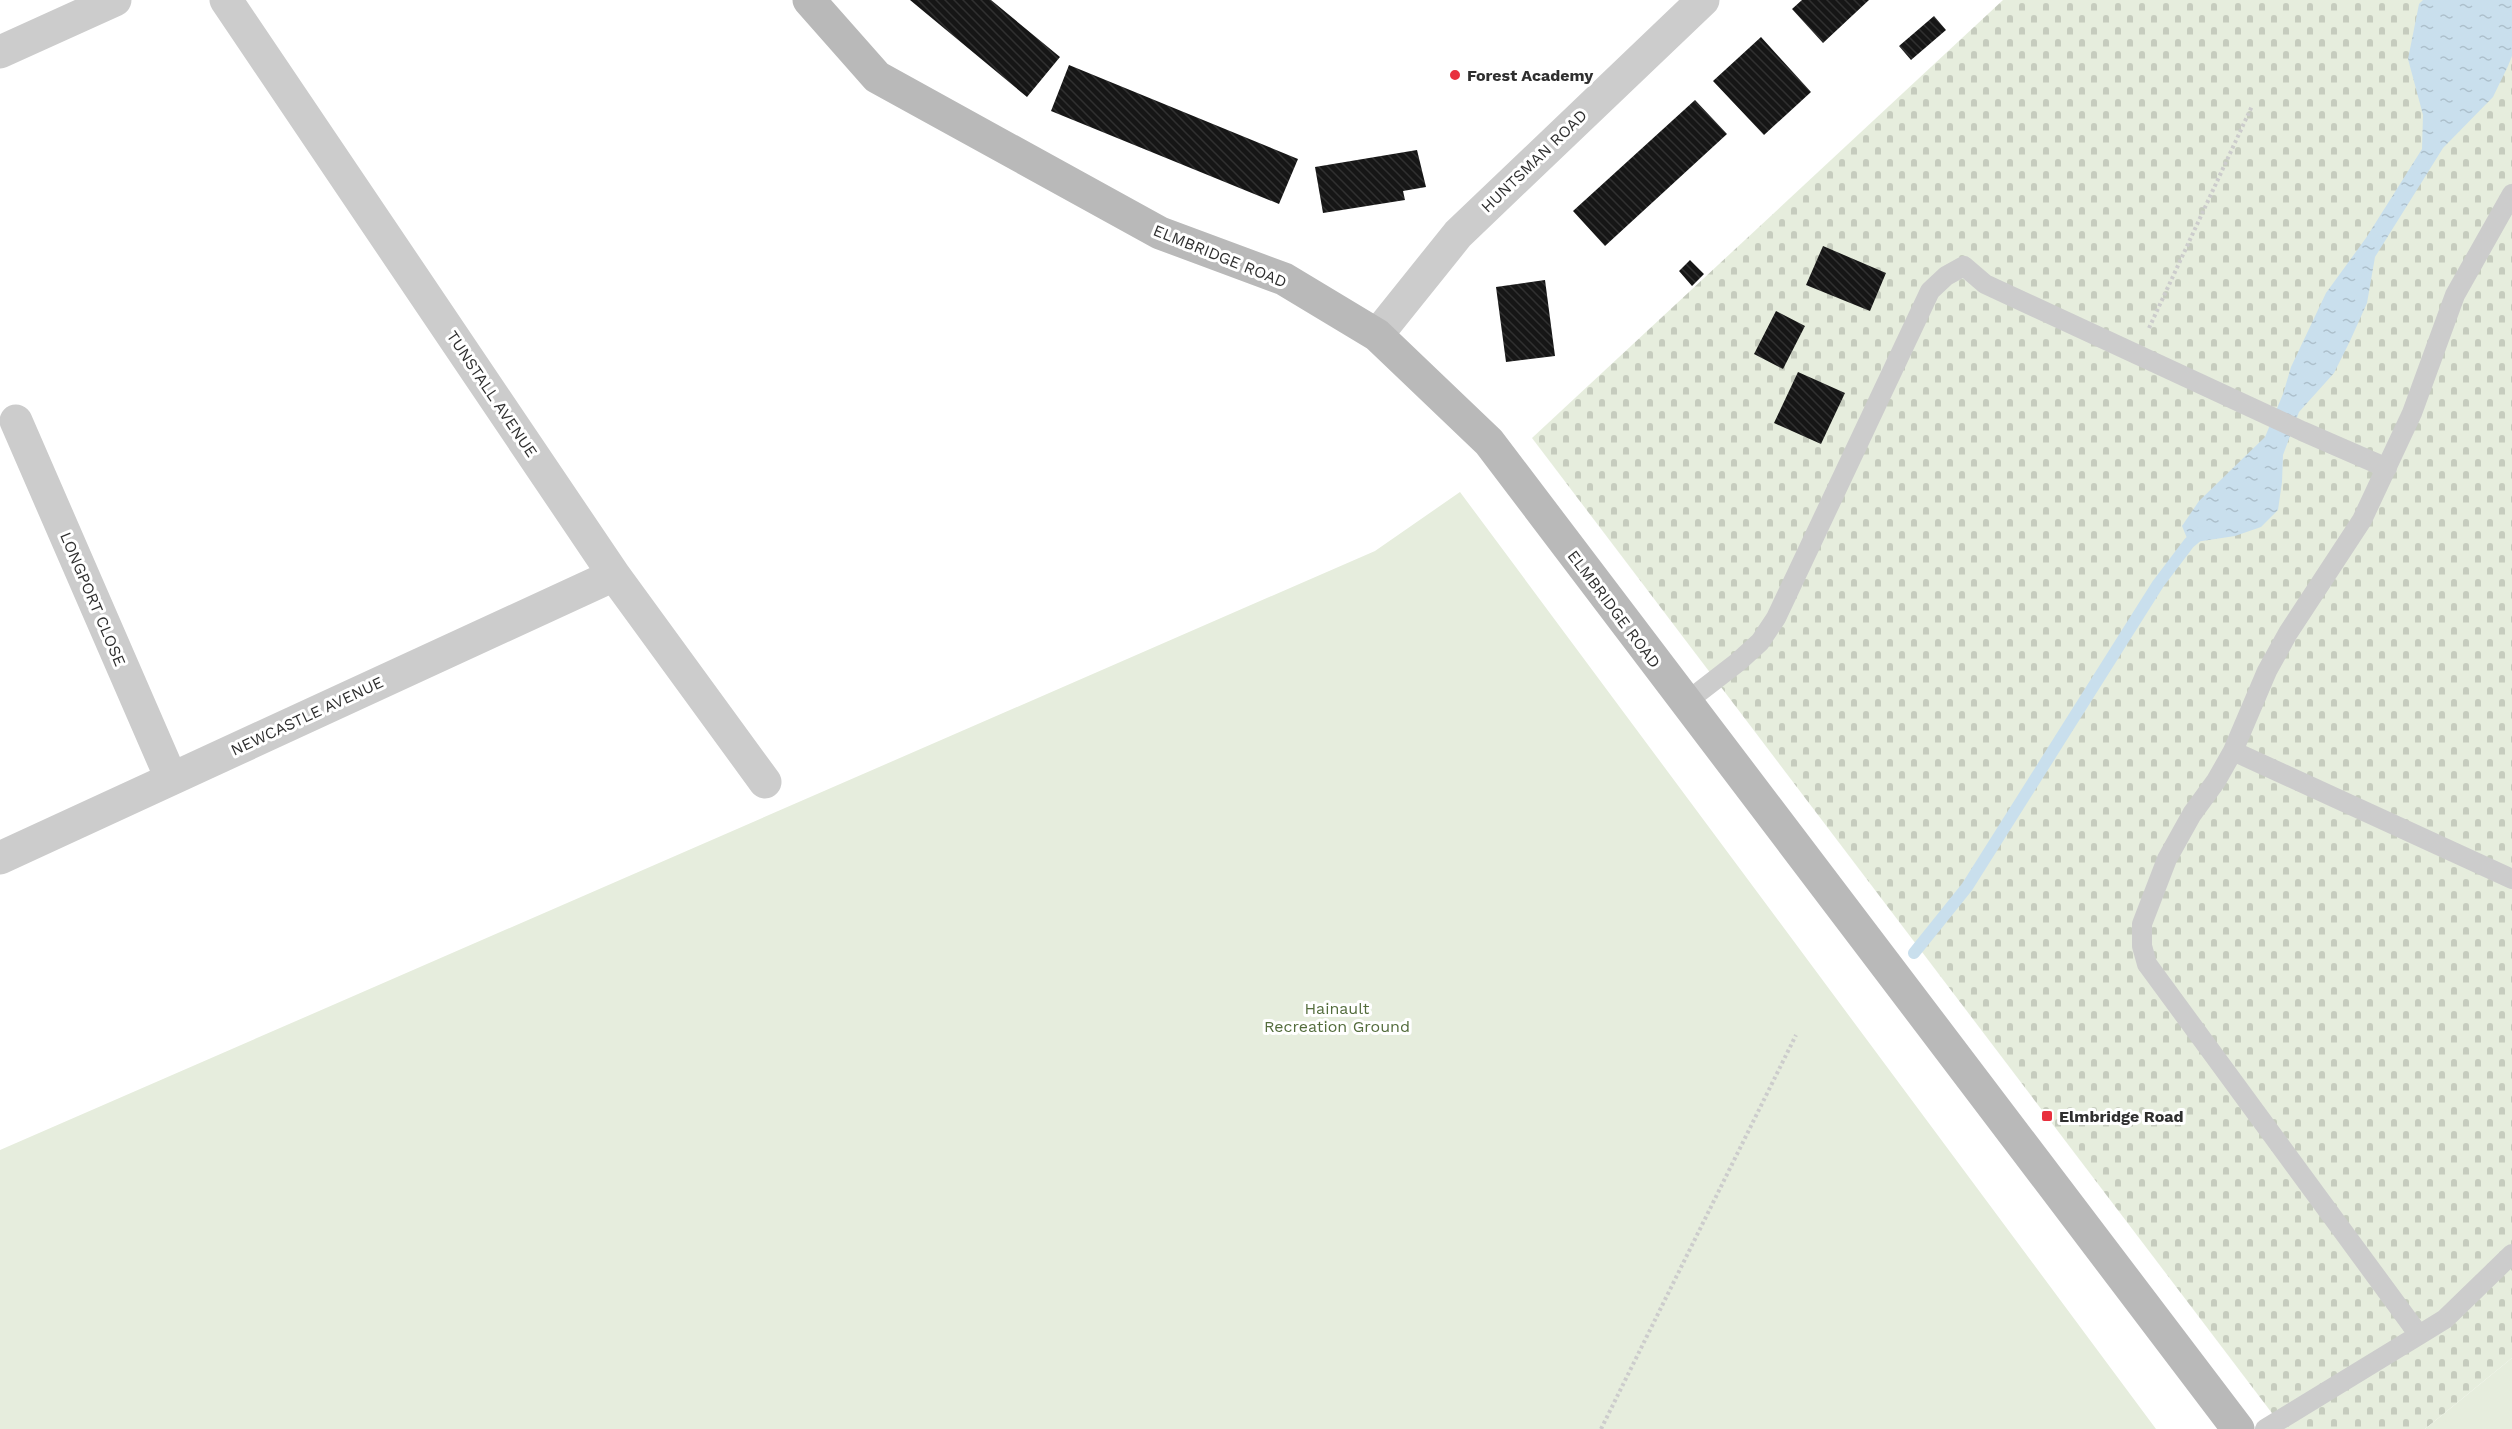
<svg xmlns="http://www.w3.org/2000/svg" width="2512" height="1429" viewBox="0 0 2512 1429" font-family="'Work Sans',sans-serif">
<defs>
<pattern id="cemetery-stones" width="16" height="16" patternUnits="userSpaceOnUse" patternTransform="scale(1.5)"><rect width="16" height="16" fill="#e6eddd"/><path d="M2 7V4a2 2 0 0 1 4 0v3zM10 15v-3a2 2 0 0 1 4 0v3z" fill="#c6ccbe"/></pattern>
<pattern id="water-ripples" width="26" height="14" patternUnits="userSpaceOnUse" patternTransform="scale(1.5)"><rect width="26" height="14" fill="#c9dfed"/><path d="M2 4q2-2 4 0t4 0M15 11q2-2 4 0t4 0" fill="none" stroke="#adc0cc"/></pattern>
<pattern id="building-back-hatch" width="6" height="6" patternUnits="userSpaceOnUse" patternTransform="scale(1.5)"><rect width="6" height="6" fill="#161616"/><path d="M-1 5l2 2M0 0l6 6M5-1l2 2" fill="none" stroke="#303030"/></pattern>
</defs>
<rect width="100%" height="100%" fill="#fff"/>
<!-- cemetery -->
<path fill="url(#cemetery-stones)" d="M2003,0H2512V1358L2425,1429H2284L1532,438Z"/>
<!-- green -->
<path fill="#e6eddd" d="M1460,492L2156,1429H0V1150L1375,551Z
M2512,1358V1429H2425Z"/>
<!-- water -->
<path fill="url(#water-ripples)" d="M2423,0H2512V56L2508,66L2493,97L2443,148L2375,257L2367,303L2350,341L2334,373L2299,412L2283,455L2282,482L2278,510L2261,527L2235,536L2189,543L2182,526L2199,501L2265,437L2283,394L2291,367L2326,293L2366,238L2422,149L2423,115L2408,59L2419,4Z"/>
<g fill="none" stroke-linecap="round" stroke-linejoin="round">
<!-- stream -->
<path stroke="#c9dfed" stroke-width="12" d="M1914,953L1967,887L2158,584L2189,543L2202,532"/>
</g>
<!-- building -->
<path fill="url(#building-back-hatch)" d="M910,0H991L1060,57L1027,97Z
M1802,0H1869L1823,43L1792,9Z
M1934,16L1946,30L1911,60L1899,46Z
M1761,37L1811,92L1764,135L1713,81Z
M1069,65L1298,159L1279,204L1051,111Z
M1695,100L1727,134L1605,246L1573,211Z
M1417,150L1426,187L1403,191L1405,200L1323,213L1315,167Z
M1823,246L1886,273L1870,311L1806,285Z
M1690,260L1704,274L1692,286L1679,271Z
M1545,280L1555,356L1506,362L1496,287Z
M1776,311L1805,326L1783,369L1754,354Z
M1798,372L1845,393L1821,444L1774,423Z"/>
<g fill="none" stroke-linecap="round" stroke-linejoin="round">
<!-- path -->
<path stroke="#ccc" stroke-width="4" stroke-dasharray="3 3" stroke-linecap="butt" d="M2149,328L2252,106
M1601,1429L1796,1035"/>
<!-- lane -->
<path stroke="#ccc" stroke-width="20" d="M2512,194L2455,295L2412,413L2362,520L2288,633L2267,671L2233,751L2216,781L2192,814L2167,859L2142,924V946L2147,964L2419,1335L2445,1319L2512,1254
M1685,703L1738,662L1760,642L1776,618L1930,291L1946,276L1964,266L1985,284L2302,431L2387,468
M2233,751L2512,879
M2265,1429L2419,1335"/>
<!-- street -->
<path stroke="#ccc" stroke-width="33" d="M226,0L614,575L765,782
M0,52L115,0
M1377,335L1458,234L1703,0
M16,421L171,778
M0,858L614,575"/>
<!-- secondary -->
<path stroke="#b9b9b9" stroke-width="33" d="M809,0L877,77L1160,233L1284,279L1377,335L1489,442L2238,1429"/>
</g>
<!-- markers -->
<g fill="#e8303e" stroke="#fff" stroke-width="2">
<circle cx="1455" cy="75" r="6"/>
<rect x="2041" y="1110" width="12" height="12" rx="3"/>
</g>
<g text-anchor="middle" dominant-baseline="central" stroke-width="6" stroke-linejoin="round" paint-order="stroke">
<!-- poi labels -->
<g font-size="16" font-weight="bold" fill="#2f2f2f" stroke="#fff" text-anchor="start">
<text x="1467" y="75">Forest Academy</text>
<text x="2059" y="1116">Elmbridge Road</text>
</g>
<!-- street labels -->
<g font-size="16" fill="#2f2f2f" stroke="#fff">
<text transform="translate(1534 161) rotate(-44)">HUNTSMAN ROAD</text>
<text transform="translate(1220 256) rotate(22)">ELMBRIDGE ROAD</text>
<text transform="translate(492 394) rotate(56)">TUNSTALL AVENUE</text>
<text transform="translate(93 599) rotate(67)">LONGPORT CLOSE</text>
<text transform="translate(1614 609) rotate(53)">ELMBRIDGE ROAD</text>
<text transform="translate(307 716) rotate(-25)">NEWCASTLE AVENUE</text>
</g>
<!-- park labels -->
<g font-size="16" fill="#536c3c" stroke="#fff">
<text x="1337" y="1008">Hainault<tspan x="1337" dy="18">Recreation Ground</tspan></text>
</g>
</g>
</svg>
